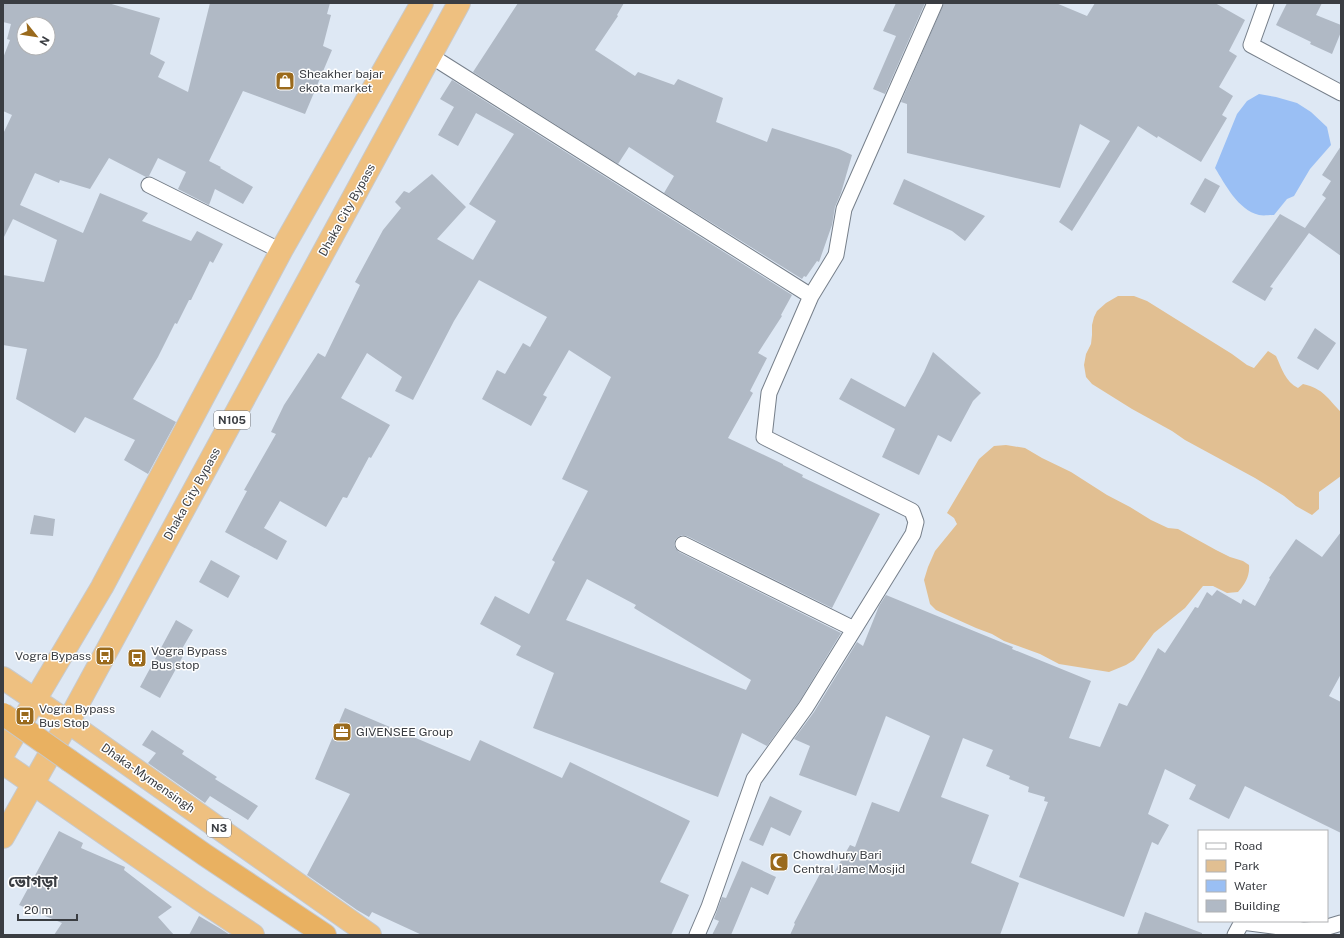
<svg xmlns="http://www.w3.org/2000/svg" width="1344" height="938" viewBox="0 0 1344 938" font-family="'Public Sans','Noto Sans Bengali',sans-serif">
<rect width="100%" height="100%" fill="#dee8f4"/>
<!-- green -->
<path fill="#e1bf92" d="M1118,296H1134L1147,301L1232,354L1247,365L1254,368L1268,351L1276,356C1282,369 1285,381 1298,388L1303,384C1324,389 1327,398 1341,412V476L1319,492V509L1312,515L1296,506L1284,496L1255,478L1185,440L1172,431L1132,409L1092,384L1086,377L1084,365L1086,354L1091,344L1092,335V325L1094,317L1097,311L1106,303Z
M1006,445L1025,448L1042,458L1071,472L1107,495L1130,507L1151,520L1168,528L1178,529L1216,550L1230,557L1243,561L1249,565C1250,576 1245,584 1238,592L1227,593L1213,586H1203L1185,608L1154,633L1134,660L1126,665L1109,672L1059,664L1040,654L1004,641L992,634L976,628L936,610L930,604L924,580L928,567L935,551L957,524L954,518L947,513L979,459L994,446Z"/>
<!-- water -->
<path fill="#9abff4" d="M1259,94L1276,97L1297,103L1311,112L1327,127L1331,145L1310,169L1294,196L1287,199L1274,215C1270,215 1263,216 1259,215C1238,210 1225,184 1215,168L1237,114L1247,101Z"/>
<!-- building -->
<path fill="#b0b9c5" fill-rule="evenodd" d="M3,3H108L160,18L150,54L165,62L158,77L188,92L210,3H330L327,14L331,15L323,46L332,50L305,114L243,91L209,161L221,167L220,168L253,187L243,204L215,189L209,205L178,189L186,172L158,158L149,176L146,177L109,158L90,189L60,180L59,183L35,173L20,205L83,233L100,193L148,213L142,221L191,241L197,231L223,244L213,263L210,261L191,300H189L177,324L175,323L158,357L133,399L176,422L148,474L124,460L135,440L85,417L75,433L16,399L27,349L3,345V275L44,282L57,240L13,219L3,239V134L12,115L3,111V58L10,40L7,39L11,24L3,22ZM24,24H48V48H24Z
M518,3H624L617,15L618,16L595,50L635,76L638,72L674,85L678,79L723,98L716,122L767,142L772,128L839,149L852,155L841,193L835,207L832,225L819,262L817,261L806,277L804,276L802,279L664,193L674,176L629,147L618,164L473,72Z
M896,3H925L885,94L873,89L896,36L883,31Z
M944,3H1056L1087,16L1095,3H1215L1245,20L1229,51L1237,56L1219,87L1233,96L1222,115L1227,118L1201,162L1158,136L1157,138L1138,126L1072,231L1059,222L1110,141L1080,124L1060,188L907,153V104L901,102Z
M1287,3H1322L1316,15L1341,25V32L1332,54L1310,44L1311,42L1276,25Z
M452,80L792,295L781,315L782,316L758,353L767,358L750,391L753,393L728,438L783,464V465L803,475L802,477L880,514L832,608L687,536L682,535L678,537L675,540L674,545L676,549L679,552L841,633L799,702L767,746L742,733L718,797L533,728L554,673L516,655L521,646L480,624L495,596L529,614L555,562L552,560L588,491L562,479L611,377L569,350L543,395L547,397L531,426L482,399L497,370L505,374L523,343L530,347L547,317L479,280L454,321L413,400L395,391L402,377L367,353L341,398L390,425L371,458L369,457L347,498L343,497L326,527L280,501L264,528L287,541L277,560L225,532L247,491L244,490L276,434L271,432L284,405L318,353L325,357L360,285L355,282L383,230L401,208L395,202L404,191L409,193L432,174L466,207L437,239L473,260L496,221L469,204L514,134L476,113L458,146L438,135L454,107L440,99ZM587,579L636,605L634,608L751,680L746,690L566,620Z
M1341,146V256L1309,233L1270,287L1273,288L1265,301L1232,282L1280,214L1305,228L1326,198L1322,195L1331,181L1322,175Z
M1205,178L1220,186L1205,213L1190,204Z
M904,179L985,216L965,241L952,231L893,204Z
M1315,328L1336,343L1318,370L1297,358Z
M933,352L981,393L973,401L951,442L938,435L919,475L882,457L895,429L839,399L851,378L905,407L924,372Z
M34,515L55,519L53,536L30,534Z
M1341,532V674L1329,696L1341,702V833L1245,786L1229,819L1189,799L1196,785L1165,769L1148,814L1169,825L1158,845L1152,842L1124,917L1019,877L1048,802L1044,801L1045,797L1028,792L1029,787L1009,779L1010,776L986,766L993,750L963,738L941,797L989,815L971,863L1019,883L1000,935H790L795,924L794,923L822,870L832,876L850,845L855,847L872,802L899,812L930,736L886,716L856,796L799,775L810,746L794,739L814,712L857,642L863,646L879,606L886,595L1013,647L1012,649L1091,681L1069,738L1100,747L1119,703L1127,706L1158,648L1165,653L1195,607L1198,608L1207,592L1212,596L1217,590L1241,604L1243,599L1255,606L1270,579L1269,578L1296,539L1322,557Z
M211,560L240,576L228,598L199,582Z
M176,620L193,630L179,654L183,656L160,698L140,687Z
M345,708L470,761L480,740L562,778L570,762L690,821L660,882L689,895L671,935H422L372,912L369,917L357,910L307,875L350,794L315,779Z
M152,730L184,751L182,754L217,777L215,779L258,806L248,820L210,796L205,803L148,763L156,753L142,745Z
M770,796L802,811L790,836L771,827L763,846L749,840Z
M59,831L83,843L81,848L125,867L124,870L172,907L158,917L174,935H54L62,923L19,905Z
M742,861L776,877L768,895L751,887L731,935H712L719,921L714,919L722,897L726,898Z
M1145,912L1202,933V935H1137Z
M199,916L221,929L230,935H189Z"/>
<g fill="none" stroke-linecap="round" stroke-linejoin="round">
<!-- minor casing -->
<g stroke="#767f8a" stroke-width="17">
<path id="minor" d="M1266,3L1251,45L1341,93
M431,56L811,296L836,255L844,209L935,3
M149,185L281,251
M683,544L854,629
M697,935L709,907L754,779L806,707L913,534L916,522L912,511L764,437L769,393L811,296
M1235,935L1242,922L1303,930L1321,929L1341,923"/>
</g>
<!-- trunk casing -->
<g stroke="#c8c9ca" stroke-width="24">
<path id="trunk" d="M3,678L68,722L370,935
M3,754L102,587L281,251L422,3
M3,763L199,899L253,935
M3,837L68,722L459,3"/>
</g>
<!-- motorway casing -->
<g stroke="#c8c9ca" stroke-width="24">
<path id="motorway" d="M70,761L205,855L325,935"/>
</g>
<!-- minor -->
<use href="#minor" stroke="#fff" stroke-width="15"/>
<!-- trunk -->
<use href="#trunk" stroke="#eec080" stroke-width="22"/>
<!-- motorway -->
<use href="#motorway" stroke="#e9b161" stroke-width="22"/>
<!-- motorway-bridge casing -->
<g stroke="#c8c9ca" stroke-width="24" stroke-linecap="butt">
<path id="motorway-bridge" d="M3,714L70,761"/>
</g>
<!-- motorway-bridge -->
<use href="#motorway-bridge" stroke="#e9b161" stroke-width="22"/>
</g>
<!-- icons -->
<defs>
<g id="shop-square" transform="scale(1)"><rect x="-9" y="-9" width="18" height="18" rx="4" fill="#9a6a1c" stroke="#fff"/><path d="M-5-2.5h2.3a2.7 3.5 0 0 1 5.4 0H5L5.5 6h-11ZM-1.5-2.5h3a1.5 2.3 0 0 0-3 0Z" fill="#fff"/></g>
<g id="bus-square" transform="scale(1)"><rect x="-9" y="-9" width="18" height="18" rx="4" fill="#9a6a1c" stroke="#fff"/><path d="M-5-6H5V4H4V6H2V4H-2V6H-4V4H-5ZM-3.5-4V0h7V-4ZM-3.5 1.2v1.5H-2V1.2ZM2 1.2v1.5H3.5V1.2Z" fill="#fff"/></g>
<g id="office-square" transform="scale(1)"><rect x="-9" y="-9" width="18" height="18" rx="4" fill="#9a6a1c" stroke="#fff"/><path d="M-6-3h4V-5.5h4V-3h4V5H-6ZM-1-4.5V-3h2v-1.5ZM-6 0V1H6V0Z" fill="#fff"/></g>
<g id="mosque-square" transform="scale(1)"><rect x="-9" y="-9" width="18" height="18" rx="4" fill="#9a6a1c" stroke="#fff"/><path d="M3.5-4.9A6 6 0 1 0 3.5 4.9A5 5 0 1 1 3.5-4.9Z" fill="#fff"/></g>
</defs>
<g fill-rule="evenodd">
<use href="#shop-square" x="285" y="81"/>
<use href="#bus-square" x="105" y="656"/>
<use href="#bus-square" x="137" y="658"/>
<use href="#bus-square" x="25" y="716"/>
<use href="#office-square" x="342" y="732"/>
<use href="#mosque-square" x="779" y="862"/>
</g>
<g text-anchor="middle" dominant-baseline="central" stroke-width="3" stroke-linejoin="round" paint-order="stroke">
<!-- shield labels -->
<g fill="#fff" stroke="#75777b" stroke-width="1">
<rect x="214" y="411" width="36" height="18" rx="3"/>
<rect x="207" y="819" width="24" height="18" rx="3"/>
</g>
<g font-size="11" font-weight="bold" fill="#3a3d42">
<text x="232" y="420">N105</text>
<text x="219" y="828">N3</text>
</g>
<!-- poi labels -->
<g font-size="12" fill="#3a3d42" stroke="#fff" text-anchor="start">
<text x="299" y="74">Sheakher bajar<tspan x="299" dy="14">ekota market</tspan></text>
<text x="151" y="651">Vogra Bypass<tspan x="151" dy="14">Bus stop</tspan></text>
<text x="91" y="656" text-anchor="end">Vogra Bypass</text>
<text x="39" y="709">Vogra Bypass<tspan x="39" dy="14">Bus Stop</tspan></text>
<text x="356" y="732">GIVENSEE Group</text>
<text x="793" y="855">Chowdhury Bari<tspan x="793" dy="14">Central Jame Mosjid</tspan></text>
</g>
<!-- street labels -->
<g font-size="12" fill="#3a3d42" stroke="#fff">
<text transform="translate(347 210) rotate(-61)">Dhaka City Bypass</text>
<text transform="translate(192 494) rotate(-61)">Dhaka City Bypass</text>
<text transform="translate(148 778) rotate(35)">Dhaka-Mymensingh</text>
</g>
<!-- district labels -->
<g font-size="16" font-weight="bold" fill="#3a3d42" stroke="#fff">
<text x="33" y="881">ভোগড়া</text>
</g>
</g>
<!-- border -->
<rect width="1344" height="938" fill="none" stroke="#3a3d42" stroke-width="8"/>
<!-- legend -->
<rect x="1198" y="830" width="130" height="92" fill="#ffffff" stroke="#b0b1b3"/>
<rect x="1206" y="843" width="20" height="6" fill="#ffffff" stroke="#b0b1b3"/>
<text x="1234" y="850" font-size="12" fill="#3a3d42">Road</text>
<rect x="1206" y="860" width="20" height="12" fill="#e1bf92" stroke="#b0b1b3"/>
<text x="1234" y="870" font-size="12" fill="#3a3d42">Park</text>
<rect x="1206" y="880" width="20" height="12" fill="#9abff4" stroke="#b0b1b3"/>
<text x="1234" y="890" font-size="12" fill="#3a3d42">Water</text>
<rect x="1206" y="900" width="20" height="12" fill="#b0b9c5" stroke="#b0b1b3"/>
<text x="1234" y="910" font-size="12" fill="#3a3d42">Building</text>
<!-- north arrow -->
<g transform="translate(36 36) rotate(120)"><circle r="19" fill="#ffffff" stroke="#b0b1b3"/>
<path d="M0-3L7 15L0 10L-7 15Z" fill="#9a6a1c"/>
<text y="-6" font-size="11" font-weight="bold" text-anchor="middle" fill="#3a3d42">N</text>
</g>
<!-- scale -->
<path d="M18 914v6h59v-6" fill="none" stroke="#3a3d42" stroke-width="2"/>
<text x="24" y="914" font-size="12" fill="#3a3d42" stroke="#ffffff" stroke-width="3" paint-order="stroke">20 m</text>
</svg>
